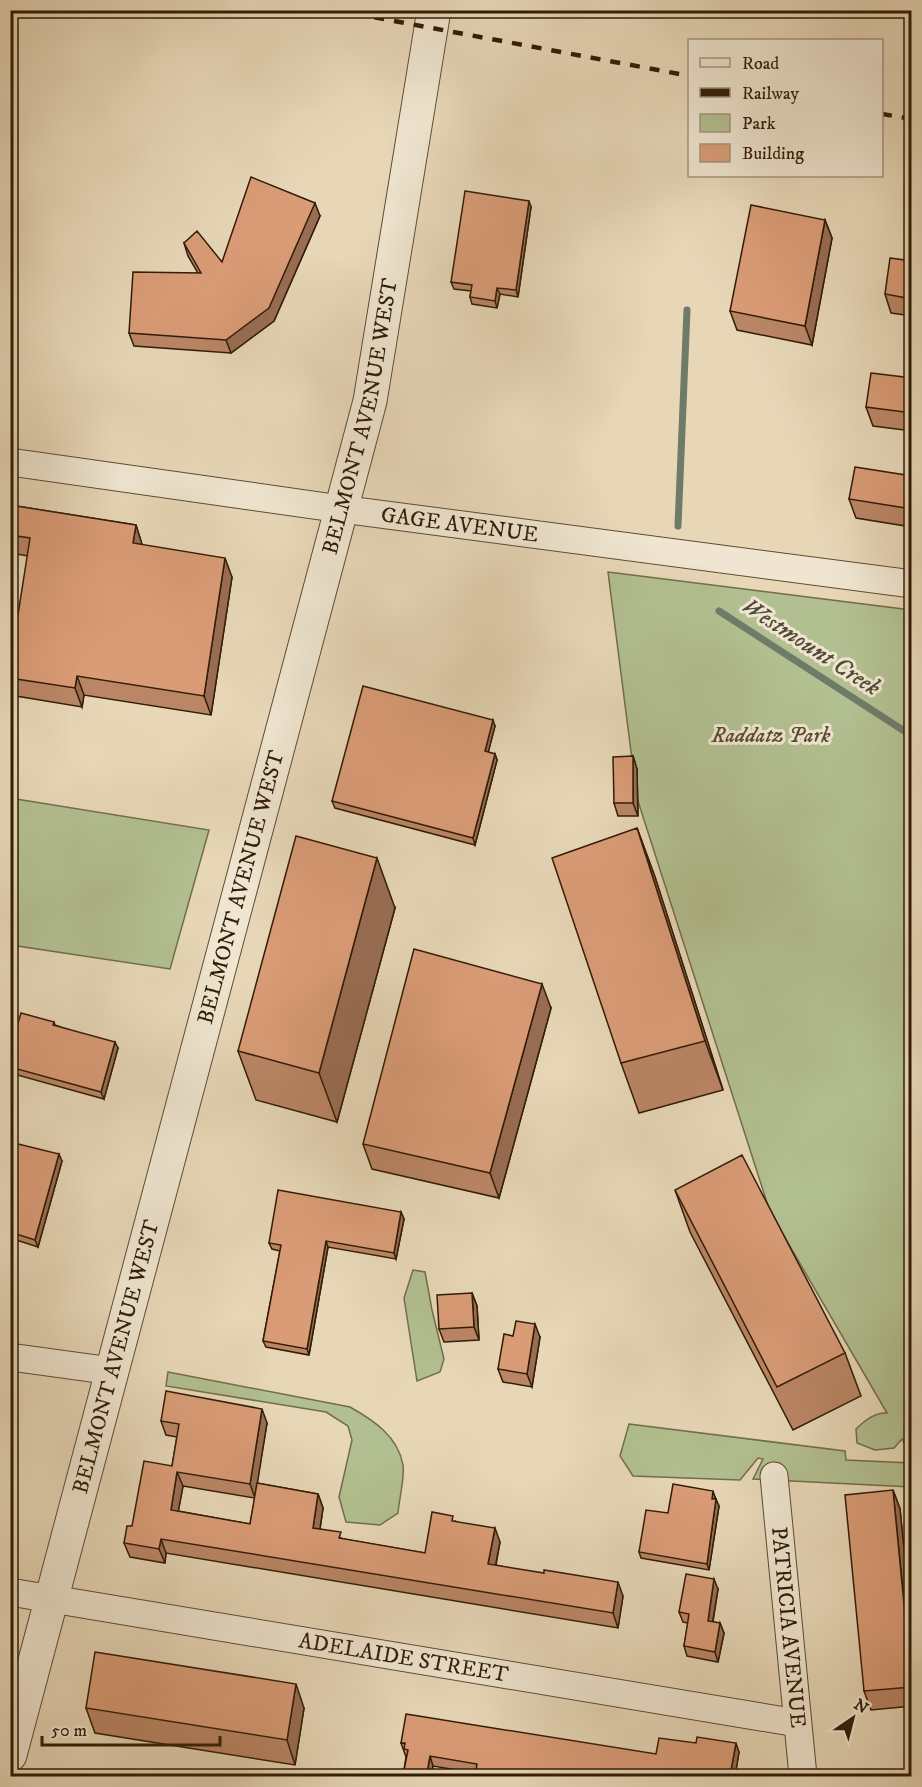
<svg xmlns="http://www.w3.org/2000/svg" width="922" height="1787" viewBox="0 0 922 1787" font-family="'IM FELL DW Pica',serif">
<rect width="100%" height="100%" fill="#e7d7b7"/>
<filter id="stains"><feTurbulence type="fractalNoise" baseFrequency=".00333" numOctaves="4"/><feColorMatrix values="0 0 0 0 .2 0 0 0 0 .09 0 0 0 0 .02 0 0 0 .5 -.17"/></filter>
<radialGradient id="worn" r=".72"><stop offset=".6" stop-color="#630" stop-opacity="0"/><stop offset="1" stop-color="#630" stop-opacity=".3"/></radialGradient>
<!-- green -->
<path fill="#b2bf90" stroke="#726e4b" stroke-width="1.5" d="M608,572L911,610V1456L902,1439L894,1448L875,1450L857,1443L856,1429C864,1421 875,1412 887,1413L770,1212L637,798Z
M10,798L209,830L170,969L11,945Z
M413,1270L425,1272L432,1310L444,1359L440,1372L417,1381L404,1298Z
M168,1372L350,1407C373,1420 398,1436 403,1465C405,1477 399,1499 398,1513L380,1525L346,1522L339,1497L352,1440L348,1426L326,1412L166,1386Z
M629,1424L845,1451L846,1460L911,1463V1487L753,1479L763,1459L758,1458L740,1480L633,1476L620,1456Z"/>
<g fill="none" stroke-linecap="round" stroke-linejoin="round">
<!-- stream -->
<path stroke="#6f7b68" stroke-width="7" d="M678,526L687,310
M719,611L912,736"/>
<!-- minor casing -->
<g stroke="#5e4b32" stroke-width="29">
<g id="minor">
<path id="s1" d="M10,462L341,509L912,584"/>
<path d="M10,1357L112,1371"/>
<path id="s2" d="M774,1476L803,1776"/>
<path id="s3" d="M10,1592L797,1723"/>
</g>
</g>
<!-- tertiary casing -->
<g stroke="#5e4b32" stroke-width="35">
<g id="tertiary">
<path id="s4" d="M10,1755L370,401L434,10"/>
</g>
</g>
<!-- minor -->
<use href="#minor" stroke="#efe5d0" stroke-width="27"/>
<!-- tertiary -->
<use href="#tertiary" stroke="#efe5d0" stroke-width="33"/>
<!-- rail -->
<path stroke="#311c06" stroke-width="4.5" stroke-dasharray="10 10" stroke-linecap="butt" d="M335,10L690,76
M882,114L912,119"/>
</g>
<!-- wall -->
<path fill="#bb8666" stroke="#311c06" stroke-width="1.5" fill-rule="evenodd" d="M531,207L518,297L500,294L497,308L472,304L470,297L471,291L454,289L451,282Z
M320,216L274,321L231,353L134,346L129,333L198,273L188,256L184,243L222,262Z
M825,220L832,238L812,345L737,330L730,311Z
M912,261V316L891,313L885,294Z
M912,378V431L873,426L866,407Z
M912,476V527L856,518L849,499Z
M10,505L136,525L142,545L232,577L211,715L84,695L82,707L16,696L10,682V666L28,556L12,553L10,549Z
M495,726L488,752L495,754L497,760L475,845L335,808L332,801Z
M633,756L637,769L638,816H618L614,803Z
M637,828L655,877L723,1090L639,1113L621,1063Z
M395,908L337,1122L256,1100L238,1051Z
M551,1008L499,1198L372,1169L363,1144Z
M54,1022L55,1025L118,1048L104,1099L10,1073V1050Z
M10,1142L62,1161L38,1247L10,1238Z
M675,1190L845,1353L861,1396L793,1430L690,1232Z
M401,1212L404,1219L396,1259L328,1247L309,1355L266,1347L263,1341L280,1251L272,1249L269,1243Z
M472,1293L477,1306L479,1340L444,1342L439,1329Z
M513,1336L540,1337L532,1387L503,1382L498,1369Z
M161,1421L267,1423L257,1483L318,1494L323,1508L320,1529L343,1539L425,1553L455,1521L500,1542L496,1565L623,1596L618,1628L166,1553L165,1563L130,1557L124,1543L132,1526L172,1466L177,1437L166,1435ZM183,1486L255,1498L250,1524L178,1511Z
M893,1490L900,1509L912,1630V1706L871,1710L864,1691Z
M715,1497V1499L719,1506L709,1570L641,1558L639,1552L668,1513Z
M718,1589L713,1622L720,1623L724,1633L718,1662L687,1656L684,1646L688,1623L683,1622L679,1612Z
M86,1708H304L295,1765L95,1733Z
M401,1743L656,1754L739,1752L735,1776H475V1773L433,1766L431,1776H407L404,1770L406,1757Z"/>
<!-- shaded-wall -->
<path fill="#996d53" stroke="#311c06" stroke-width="1.5" d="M529,201L531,207L518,297L516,290Z
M315,203L320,216L274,321L231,353L226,340Z
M825,220L832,238L812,345L805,326Z
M497,288L500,294L497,308L495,301Z
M136,525L142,544L140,562L133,543Z
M225,558L232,577L211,715L204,696Z
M77,676L84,695L82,707L75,688Z
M493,720L495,726L487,757L485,751Z
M495,754L497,760L475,845L473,838Z
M633,756L637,769L638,816L633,803Z
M637,828L655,877L723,1090L705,1041Z
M377,858L395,908L337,1122L319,1073Z
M542,984L551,1008L499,1198L490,1173Z
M115,1042L118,1048L104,1099L101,1092Z
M59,1154L62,1161L38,1247L35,1240Z
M401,1212L404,1219L396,1259L394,1253Z
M326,1241L328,1247L309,1355L307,1349Z
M472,1293L477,1306L479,1340L474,1327Z
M535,1324L540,1337L532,1387L527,1374Z
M10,1385L14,1396L10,1421Z
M262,1409L267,1423L255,1498L250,1484Z
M177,1472L183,1486L176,1524L171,1510Z
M893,1490L900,1509L912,1630V1682Z
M713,1491L715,1497L714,1505L712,1499Z
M318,1494L323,1508L318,1542L313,1528Z
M716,1499L719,1506L709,1570L707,1564Z
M495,1528L500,1542L493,1578L488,1564Z
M161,1539L166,1553L165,1563L159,1549Z
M714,1579L718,1589L711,1631L708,1621Z
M618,1582L623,1596L618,1628L613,1613Z
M720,1623L724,1633L718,1662L715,1652Z
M296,1684L304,1708L295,1765L287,1740Z
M736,1743L739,1752L735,1776H730Z
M430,1756L433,1766L431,1776H428L427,1773Z"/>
<!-- building -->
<path fill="#da9c77" stroke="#311c06" stroke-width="1.5" d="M251,177L315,203L269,308L226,340L129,333L133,272L201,273L184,243L197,231L222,262Z
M465,191L529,201L516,290L497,288L495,301L470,297L472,285L451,282Z
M751,205L825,220L805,326L730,311Z
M890,258L912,261V299L885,294Z
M871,373L912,378V413L866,407Z
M855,467L912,476V509L849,499Z
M10,505L136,525L133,543L225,558L204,696L77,676L75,688L10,678V666L30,538L10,535Z
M363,686L493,720L485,751L495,754L473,838L332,801Z
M633,756V803H614L613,757Z
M637,828L705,1041L621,1063L552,858Z
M296,836L377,858L319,1073L238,1051Z
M414,949L542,984L490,1173L363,1144Z
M21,1013L54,1022L53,1025L115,1042L101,1092L10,1067V1050Z
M10,1142L59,1154L35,1240L10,1232Z
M742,1155L845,1353L777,1387L675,1190Z
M278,1190L401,1212L394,1253L326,1241L307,1349L263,1341L281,1245L269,1243Z
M472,1293L474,1327L439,1329L437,1295Z
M516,1321L535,1324L527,1374L498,1369L504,1334L513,1336Z
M166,1391L262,1409L250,1484L177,1472L171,1510L250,1524L257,1483L318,1494L313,1528L341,1532L339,1538L425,1553L432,1512L453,1516L452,1521L495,1528L488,1564L544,1573V1570L618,1582L613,1613L161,1539L159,1549L124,1543L127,1526H132L144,1461L172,1466L179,1424L161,1421Z
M673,1484L713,1491L712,1499H716L707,1564L639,1552L646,1510L668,1513Z
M893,1490L912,1687L864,1691L845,1495Z
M686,1574L714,1579L708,1621L720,1623L715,1652L684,1646L689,1614L679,1612Z
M95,1652L296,1684L287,1740L86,1708Z
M406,1714L656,1754L659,1738L696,1743L697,1737L736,1743L730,1776H475L477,1764L430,1756L427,1773L404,1770L408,1750L404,1749L405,1743H401Z"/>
<g text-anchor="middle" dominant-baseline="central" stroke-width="6" stroke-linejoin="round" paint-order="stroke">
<!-- street labels -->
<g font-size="22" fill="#311c06" stroke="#efe5d0">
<text stroke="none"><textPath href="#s4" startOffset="1384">BELMONT AVENUE WEST</textPath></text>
<text stroke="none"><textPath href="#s1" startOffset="454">GAGE AVENUE</textPath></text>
<text stroke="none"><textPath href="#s4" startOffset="898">BELMONT AVENUE WEST</textPath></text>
<text stroke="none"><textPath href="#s4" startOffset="412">BELMONT AVENUE WEST</textPath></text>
<text stroke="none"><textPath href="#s2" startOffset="152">PATRICIA AVENUE</textPath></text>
<text stroke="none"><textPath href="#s3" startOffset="399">ADELAIDE STREET</textPath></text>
</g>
<!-- park labels -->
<g font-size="22" font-style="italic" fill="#584d2f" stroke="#efe5d0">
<text x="771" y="735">Raddatz Park</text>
</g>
<!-- water labels -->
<g font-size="24" font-style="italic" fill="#504b37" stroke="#efe5d0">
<text transform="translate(811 647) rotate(33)">Westmount Creek</text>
</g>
</g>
<!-- margin -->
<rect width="922" height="1787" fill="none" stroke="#e7d7b7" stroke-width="36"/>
<rect x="12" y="12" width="898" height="1763" fill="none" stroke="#311c06" stroke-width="3"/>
<rect x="18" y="18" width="886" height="1751" fill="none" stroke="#311c06" stroke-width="1.5"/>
<!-- legend -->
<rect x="688" y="39" width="195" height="138" fill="#efe5d0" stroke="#a3957f" stroke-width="1.5"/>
<rect x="700" y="58" width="30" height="9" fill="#efe5d0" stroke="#a3957f" stroke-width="1.5"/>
<text x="742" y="69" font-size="18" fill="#311c06">Road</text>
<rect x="700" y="88" width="30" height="9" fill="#311c06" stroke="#a3957f" stroke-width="1.5"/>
<text x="742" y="99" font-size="18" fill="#311c06">Railway</text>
<rect x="700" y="114" width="30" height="18" fill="#b2bf90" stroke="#a3957f" stroke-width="1.5"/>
<text x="742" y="129" font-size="18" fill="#311c06">Park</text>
<rect x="700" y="144" width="30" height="18" fill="#da9c77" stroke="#a3957f" stroke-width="1.5"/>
<text x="742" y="159" font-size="18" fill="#311c06">Building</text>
<!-- north arrow -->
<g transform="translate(853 1718) rotate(35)" stroke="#efe5d0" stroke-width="4.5" paint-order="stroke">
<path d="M0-4.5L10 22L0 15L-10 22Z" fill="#311c06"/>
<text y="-9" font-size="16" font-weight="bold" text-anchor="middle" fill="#311c06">N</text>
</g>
<!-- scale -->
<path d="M42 1736v9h178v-9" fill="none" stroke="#311c06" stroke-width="3"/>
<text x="51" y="1736" font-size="18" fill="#311c06" stroke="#efe5d0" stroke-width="4.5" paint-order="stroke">50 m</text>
<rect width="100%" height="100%" filter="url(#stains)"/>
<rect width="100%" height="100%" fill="url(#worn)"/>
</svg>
